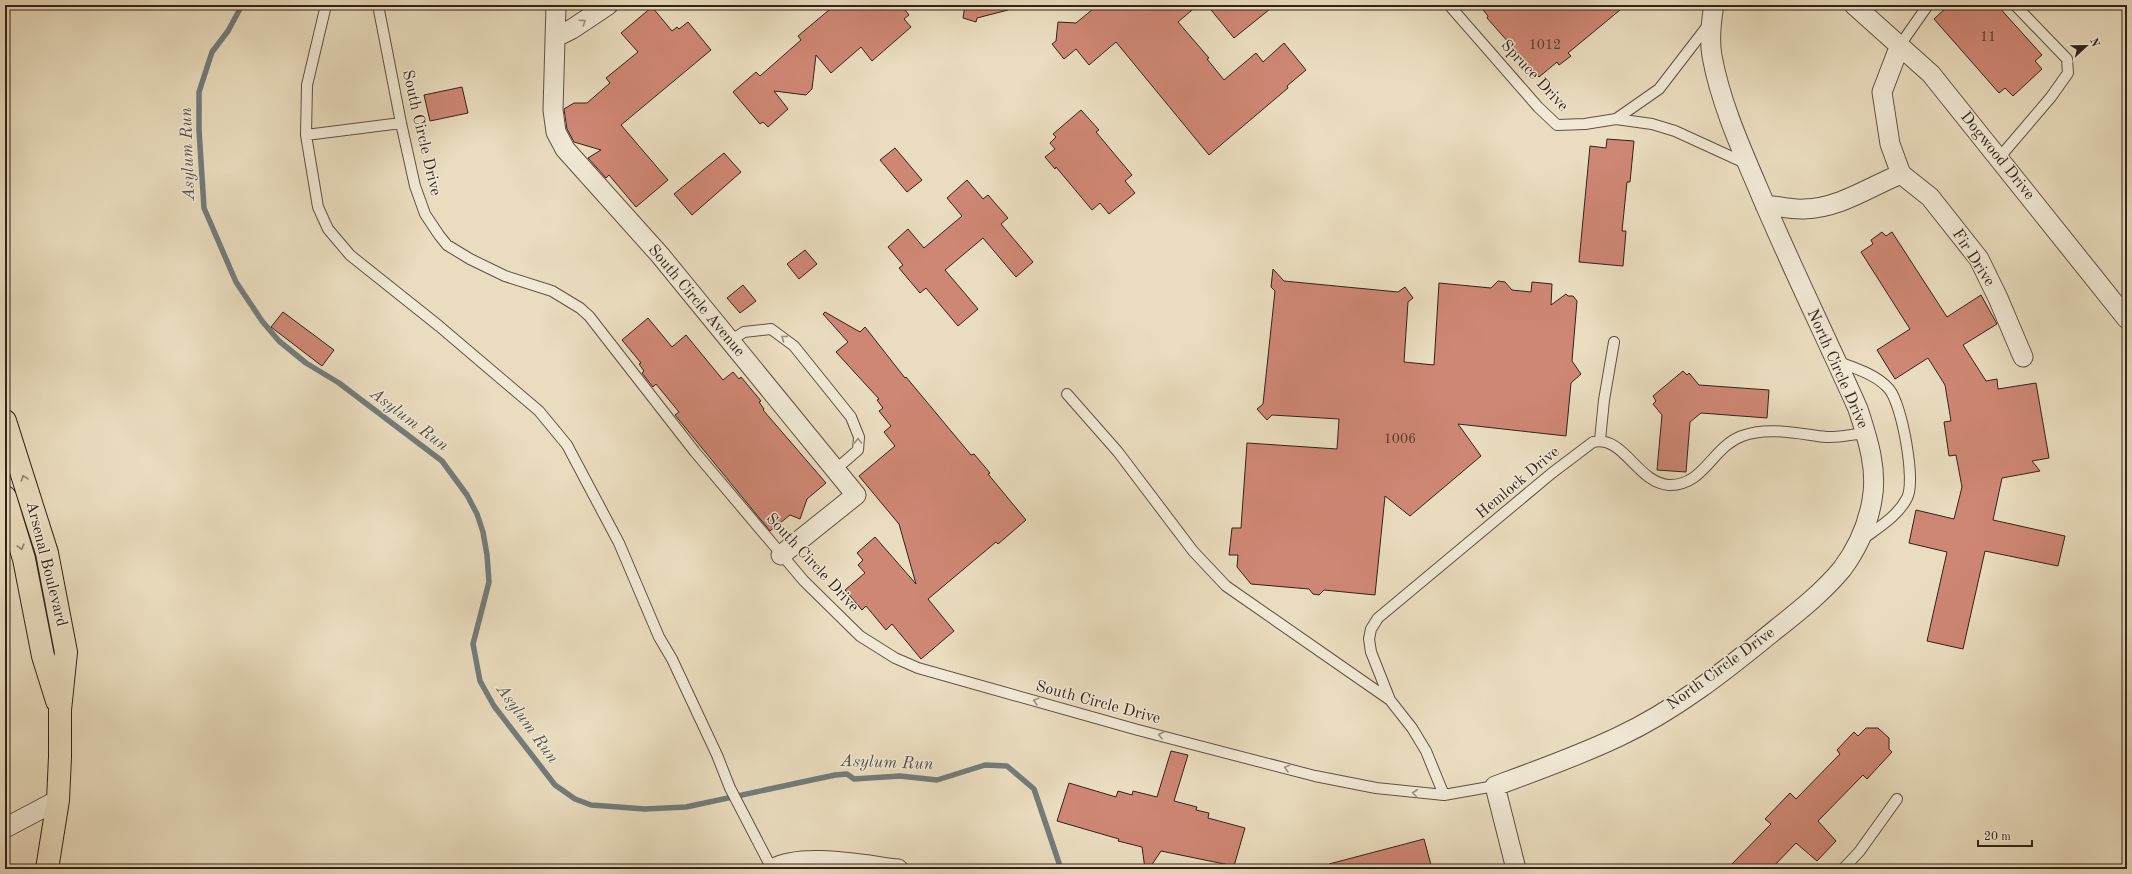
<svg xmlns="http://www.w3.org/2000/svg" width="2132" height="874" viewBox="0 0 2132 874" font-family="'Old Standard TT',serif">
<rect width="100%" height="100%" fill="#eaddbf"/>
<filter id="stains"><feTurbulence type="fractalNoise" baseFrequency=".005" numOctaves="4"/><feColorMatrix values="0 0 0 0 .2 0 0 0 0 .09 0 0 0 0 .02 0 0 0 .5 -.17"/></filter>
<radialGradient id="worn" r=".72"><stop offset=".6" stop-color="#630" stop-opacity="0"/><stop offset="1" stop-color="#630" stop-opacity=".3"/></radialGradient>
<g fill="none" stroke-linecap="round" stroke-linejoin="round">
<!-- stream -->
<path stroke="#737c7b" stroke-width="5.5" d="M242,5L228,31L212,52L199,92V130L204,208L236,282L262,321L279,341L306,363L339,383L442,461L467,495L477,514L483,532L487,555L489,582L473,644L480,681L494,706L555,785L575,799L591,805L645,809L686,807L835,775L847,774L854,779L900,776L937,780L985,765L1007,766L1034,789L1061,869"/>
</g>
<!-- building -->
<path fill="#cf8775" stroke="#322219" d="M835,5H901L909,15L904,19L911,27L872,61L861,47L831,73L816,55L812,89L806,95L774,91L788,109L768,127L763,122L760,124L733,92L756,72L760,76L801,40L798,36Z
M965,5H1007L1008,10L977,18L976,22L963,18Z
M1098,5H1198L1178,22L1209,58L1207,59L1224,80L1256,53L1263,62L1284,43L1306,70L1287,86L1288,88L1209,155L1116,42L1089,65L1076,49L1064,59L1052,44L1056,41L1058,22L1076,23Z
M1207,5H1275L1234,38Z
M1479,5H1626L1568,53L1571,56L1559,65L1557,62L1539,77L1487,18L1488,16Z
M1949,5H1997L2042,55L2035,61L2042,69L2013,96L2005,88L1999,93L1934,19Z
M652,7L672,31L677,27L679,29L688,22L711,50L621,125L668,180L636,207L609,175L606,178L588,158L601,150L574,142L567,129L564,109L574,103H587L610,83L606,78L638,52L621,33Z
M462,87L468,113L430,121L424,95Z
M1081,110L1099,130L1096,132L1132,175L1125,181L1135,193L1109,214L1100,203L1092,210L1056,167L1055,169L1045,157L1055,149L1050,143L1056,137L1053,134Z
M1607,139L1634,141L1630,182H1627L1622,231H1626L1623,266L1579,262L1590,146L1606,148Z
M895,148L922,180L907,192L880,160Z
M724,153L741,172L692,215L674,194Z
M967,180L983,199L988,195L1008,218L1001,224L1033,262L1016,277L983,238L945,270L978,309L958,326L926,288L920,293L899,268L903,265L888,247L908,229L924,248L962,216L947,198Z
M1882,232L1886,236L1892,232L1947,317L1981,295L1997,324L1963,345L1986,381L1997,379L1998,389L2036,383L2049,458L2032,461L2040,471L2002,478L1993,520L2065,536L2058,566L1985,551L1963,649L1927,641L1947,552L1909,543L1916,510L1954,519L1962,487L1956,455L1949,456L1944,422L1951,421L1945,385L1928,358L1895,379L1877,350L1910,329L1861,252L1873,244L1871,240Z
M805,250L817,264L799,279L787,264Z
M1273,269L1284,281L1398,292L1405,287L1413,298L1408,302L1404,362L1434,365L1439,283L1491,288L1498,281L1505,282L1512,290L1531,292L1532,282L1552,284L1551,305L1566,294L1568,296H1573L1577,301L1572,361L1581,374L1571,383L1566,436L1458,424L1481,456L1410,516L1385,496L1375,595L1324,590L1319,595L1313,594L1309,589L1251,584L1237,567L1238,555H1229L1232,528H1241L1247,443L1337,449L1339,419L1272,415L1267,420L1257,409L1263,404L1275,291L1271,287Z
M743,285L756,301L740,313L727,298Z
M283,312L334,350L322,366L271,327Z
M825,312L860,332L865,327L905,378L906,377L971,455L974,454L990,473L988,474L1026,520L998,544L996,542L928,599L954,631L921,659L892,624L886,630L866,606L862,610L845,590L865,573L858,565L863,560L857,553L875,537L916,584L899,524L859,476L895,446L884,432L891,426L879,411L883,408L877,400L879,399L836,352L848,342L823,314Z
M648,318L672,347L686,335L723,380L733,372L739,379L741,377L761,401L759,402L764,409L763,410L826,483L807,499L800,519L790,515L770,531L675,415L679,412L656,384L653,387L642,373L644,371L639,364L641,363L622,340Z
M1683,371L1687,375L1689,373L1699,385L1769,390L1767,418L1701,413L1690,422L1686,472L1657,470L1662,415L1653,404L1656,401L1653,396Z
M1866,728H1878L1889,738V749L1892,752L1867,779L1863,775L1818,821L1836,841L1817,861L1796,843L1771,869H1727L1771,824L1765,819L1790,793L1796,799L1840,754L1837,750L1854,732L1858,736Z
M1171,751L1188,755L1174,801L1197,807L1196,810L1209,813L1208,818L1245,828L1234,866L1161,851L1149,869H1145L1142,847L1118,841L1119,839L1057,821L1069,783L1116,797L1118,791L1132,795L1133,791L1157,797Z
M1424,839L1431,865H1429L1430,869H1329V864Z"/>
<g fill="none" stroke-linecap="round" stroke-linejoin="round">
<!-- service casing -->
<g stroke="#605142" stroke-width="12">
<path id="service" d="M326,5L307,85L306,135L318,207L328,229L350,255L439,326L539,411L567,445L619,543L659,637L672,659L717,755L730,788L772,869
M378,5L401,123L415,186L425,214L439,235L447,245L470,259L505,276L552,291L580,308L589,316L695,452L804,581L860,636L895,658L918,668L1138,730L1315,776L1376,788L1444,795L1495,786
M1449,5L1538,107L1557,125L1585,124L1616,119
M1709,24L1659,89L1616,119L1652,124L1675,131L1745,163
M1900,45L1928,5
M306,135L401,123
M1999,158L2051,97L2068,73L2067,59L2015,5
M730,341L744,332L771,329L794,346L851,417L859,437L858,450L835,470
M1836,361C1854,368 1876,374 1889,389C1902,404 1916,481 1907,498C1898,516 1879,527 1863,539
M1067,394L1118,452L1193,551L1226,586L1390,700
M1600,440L1604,400L1614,342
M1444,795L1426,751L1412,728L1390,700L1371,652L1369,639L1371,629L1378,618L1552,473L1593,442C1624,435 1637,483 1669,485C1704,486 1712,447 1742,436C1768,426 1799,434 1826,437C1839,438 1853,434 1866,433
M1843,869L1859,852L1897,799"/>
</g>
<!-- minor casing -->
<g stroke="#605142" stroke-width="21">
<path id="minor" d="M556,5L553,110L556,132L565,149L660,255L856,495L781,555
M1854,5L1931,74L2127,319
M556,37L572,29L608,5
M1900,45L1882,92L1890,144L1901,174L1930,197L1979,259L1998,298L2023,357
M1765,205C1778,206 1792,210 1804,209C1840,208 1869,187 1901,174
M5,828L58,800
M772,869C802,852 863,865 898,869
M1516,869L1495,786C1536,771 1578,756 1618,737C1676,710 1726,670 1775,630C1799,611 1823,592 1842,569C1857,549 1868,524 1872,500C1878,469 1867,437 1858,409C1825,335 1789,262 1758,188C1740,146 1720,101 1712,56C1709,39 1711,22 1714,5"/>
</g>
<!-- primary casing -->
<g stroke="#322219" stroke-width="24">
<path id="primary" d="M5,421L47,553L66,652L60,710V757L58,800L47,869
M5,497L24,559L43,656L57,701"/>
</g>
<!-- service -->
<use href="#service" stroke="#f1e9d5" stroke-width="10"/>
<!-- minor -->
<use href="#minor" stroke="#f1e9d5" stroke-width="19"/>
<!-- primary -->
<use href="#primary" stroke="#eaddbf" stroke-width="22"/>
</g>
<!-- one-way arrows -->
<defs><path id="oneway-chevron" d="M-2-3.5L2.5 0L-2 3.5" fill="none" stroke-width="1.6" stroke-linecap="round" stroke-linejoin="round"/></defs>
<g stroke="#9b8f80">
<use href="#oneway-chevron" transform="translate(583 22) rotate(-34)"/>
<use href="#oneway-chevron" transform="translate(784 338) rotate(-144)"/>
<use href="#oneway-chevron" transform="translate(858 441) rotate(-90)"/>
<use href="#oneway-chevron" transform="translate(1036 701) rotate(-165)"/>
<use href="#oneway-chevron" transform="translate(1161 735) rotate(-166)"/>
<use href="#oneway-chevron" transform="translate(1287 768) rotate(-165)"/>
<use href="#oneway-chevron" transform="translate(1415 793) rotate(-173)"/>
</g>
<g stroke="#8e806c">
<use href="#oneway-chevron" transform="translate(24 478) rotate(-108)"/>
<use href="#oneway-chevron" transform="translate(21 547) rotate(75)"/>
</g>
<g text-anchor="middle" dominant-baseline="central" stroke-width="3" stroke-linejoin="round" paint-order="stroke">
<!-- number labels -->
<g font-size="14" fill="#593b30">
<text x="1988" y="37">11</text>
<text x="1545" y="45">1012</text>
<text x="1400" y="439">1006</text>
</g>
<!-- street labels -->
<g font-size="16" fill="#322219" stroke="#f1e9d5">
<text transform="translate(1534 76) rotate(47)">Spruce Drive</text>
<text transform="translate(421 133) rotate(77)">South Circle Drive</text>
<text transform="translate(1997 156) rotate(51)">Dogwood Drive</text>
<text transform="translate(1973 258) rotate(57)">Fir Drive</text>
<text transform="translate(696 301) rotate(50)">South Circle Avenue</text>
<text transform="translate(1837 369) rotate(66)">North Circle Drive</text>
<text transform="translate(1518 483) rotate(-40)">Hemlock Drive</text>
<text transform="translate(812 563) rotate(47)">South Circle Drive</text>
<text transform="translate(46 564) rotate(76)">Arsenal Boulevard</text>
<text transform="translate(1721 669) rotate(-36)">North Circle Drive</text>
<text transform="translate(1098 703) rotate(15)">South Circle Drive</text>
</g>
<!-- water labels -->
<g font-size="17" font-style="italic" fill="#524f4a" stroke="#f1e9d5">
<text transform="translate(188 154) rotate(-92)">Asylum Run</text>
<text transform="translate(409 420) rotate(37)">Asylum Run</text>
<text transform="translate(527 724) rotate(54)">Asylum Run</text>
<text transform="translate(887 763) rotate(2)">Asylum Run</text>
</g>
</g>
<!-- margin -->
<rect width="2132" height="874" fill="none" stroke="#eaddbf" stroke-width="20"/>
<rect x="6" y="6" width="2120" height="862" fill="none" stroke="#322219" stroke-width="2"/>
<rect x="10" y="10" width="2112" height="854" fill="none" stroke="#322219"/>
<!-- north arrow -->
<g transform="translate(2086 46) rotate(68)" stroke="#f1e9d5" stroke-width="3" paint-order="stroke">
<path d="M0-3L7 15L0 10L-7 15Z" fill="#322219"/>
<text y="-6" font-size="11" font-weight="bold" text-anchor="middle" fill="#322219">N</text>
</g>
<!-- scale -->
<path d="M1978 840v6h54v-6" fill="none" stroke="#322219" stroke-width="2"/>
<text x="1984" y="840" font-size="12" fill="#322219" stroke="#f1e9d5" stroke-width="3" paint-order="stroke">20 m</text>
<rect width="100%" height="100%" filter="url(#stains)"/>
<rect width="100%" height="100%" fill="url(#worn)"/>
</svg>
